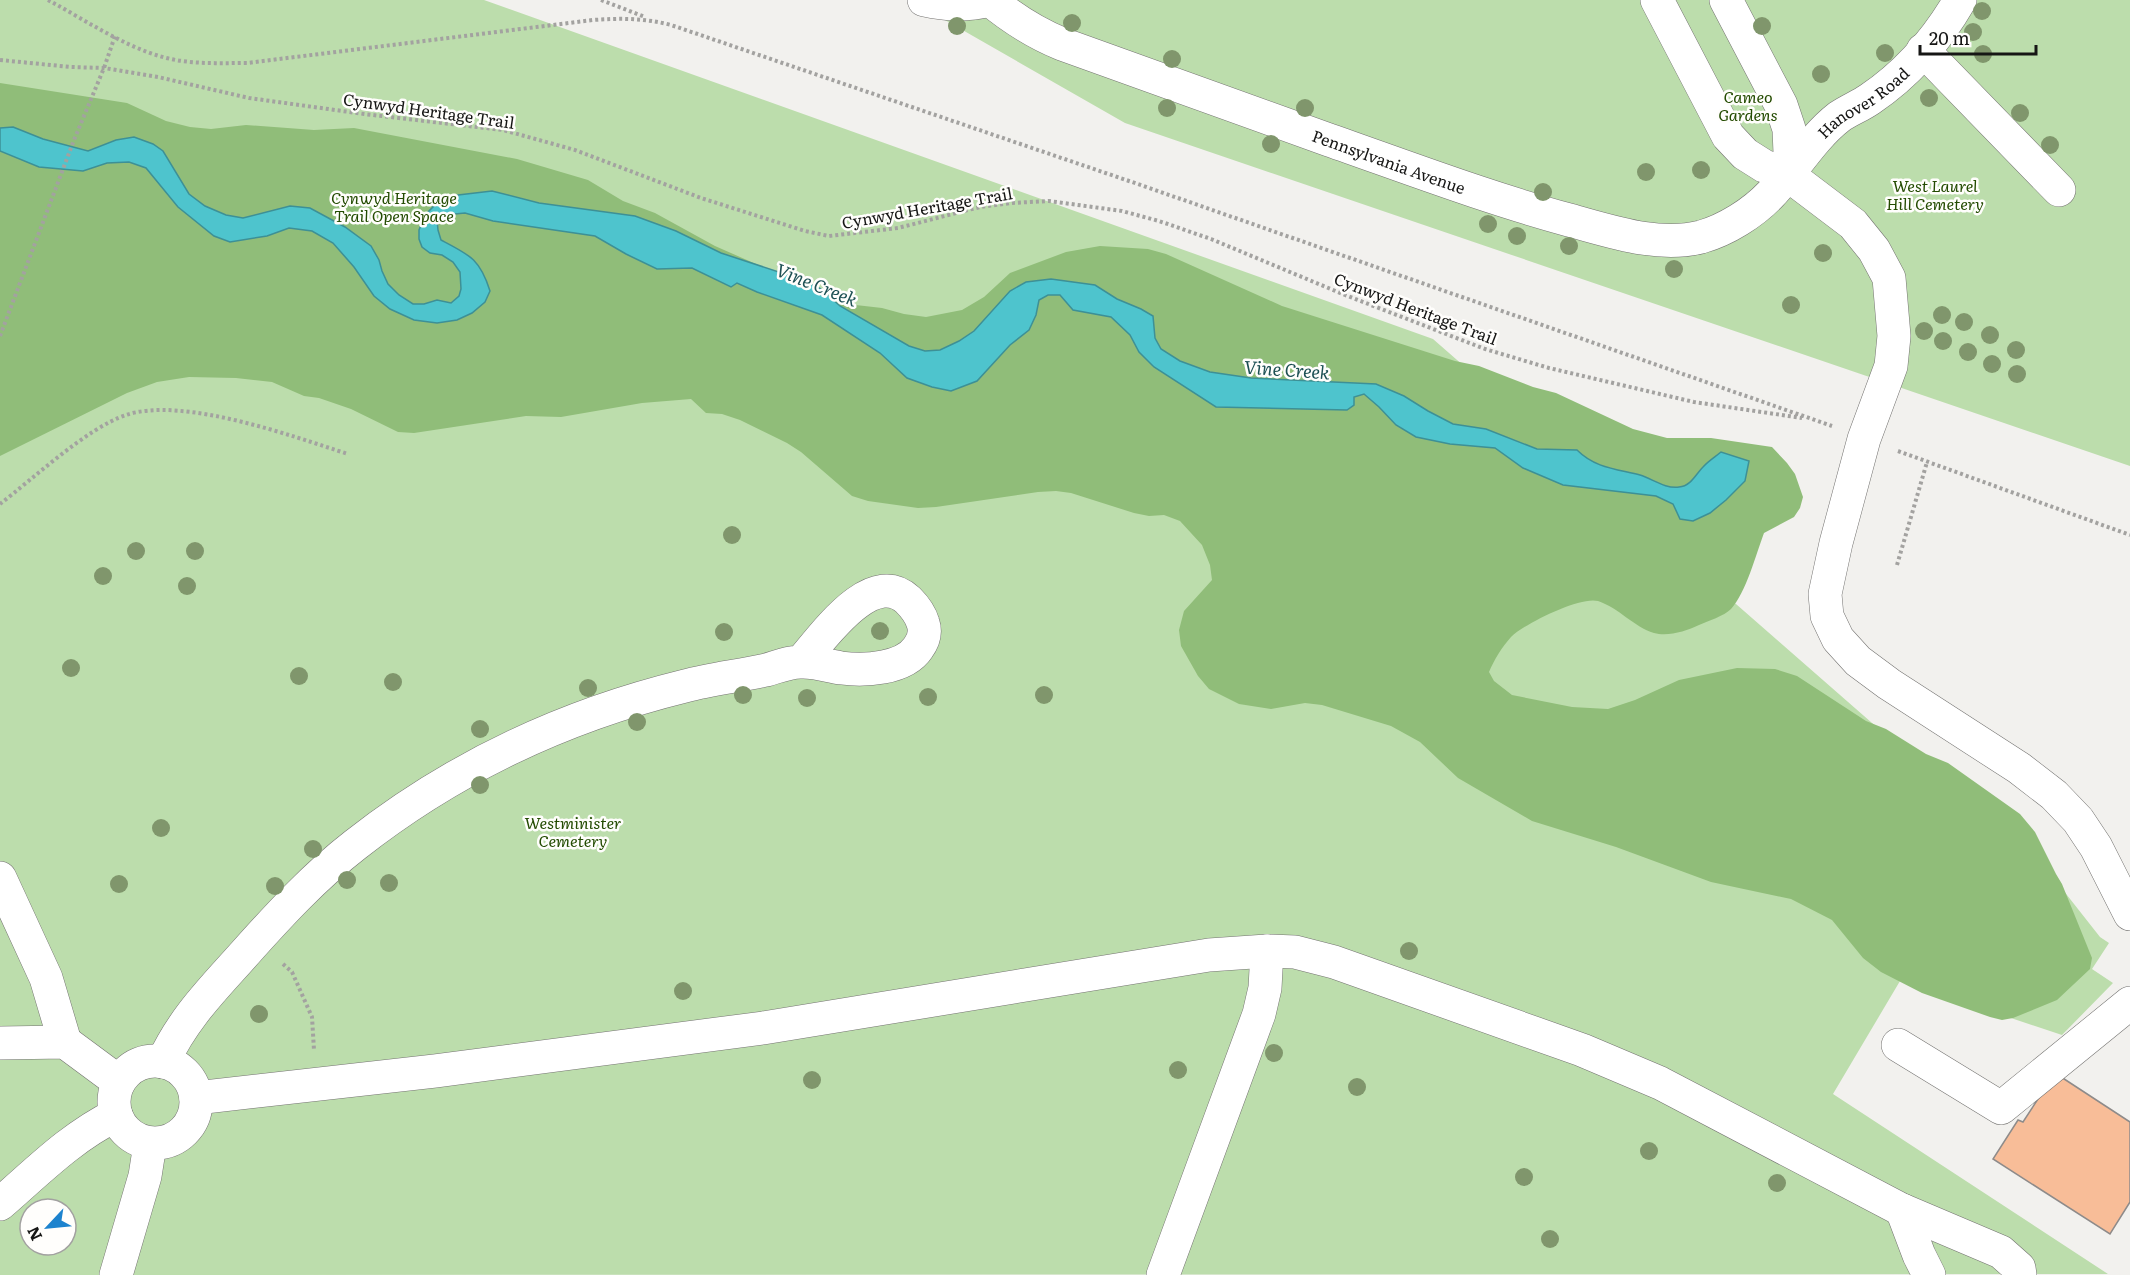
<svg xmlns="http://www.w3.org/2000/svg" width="2130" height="1275" viewBox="0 0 2130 1275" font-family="Literata,serif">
<rect width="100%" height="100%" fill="#f2f1ee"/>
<!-- green -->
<path fill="#bcddac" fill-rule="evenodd" d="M0,0H484L1433,339L2063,890L2100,937L2109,943L2092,969L2113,983L2062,1035L1900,981L1833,1094L2108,1274L0,1275ZM30,1209H66V1245H30Z
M910,0H2130V466L1125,123Z"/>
<!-- forest -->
<path fill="#90bd79" d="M0,83L127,103L166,121L190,127L211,129L246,125L314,130L354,128L517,159L588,180L623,201L655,213L715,246L847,304L882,308L904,314L926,317L962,310L984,297L1010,273L1066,252L1100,246L1148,249L1166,254L1282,306L1455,361L1479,366L1533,387L1556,393L1633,429L1667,438H1711L1772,447L1787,463L1795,474L1803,497L1800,508L1794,517L1764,533C1756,554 1746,593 1731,609C1724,616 1708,621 1699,625C1686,631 1668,637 1654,633C1634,627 1619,608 1598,601C1580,596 1524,624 1511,637C1502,647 1494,660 1489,672L1494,681L1512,695L1572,707L1608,709L1635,700L1679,680L1737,668L1775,669L1797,676L1866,721L1886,729L1926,754L1948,763L2020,814L2035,832L2056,874L2062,884L2092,958L2090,969L2057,1000L2013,1018L2002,1020L1990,1017L1922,993L1881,972L1863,958L1832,920L1791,899L1711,882L1616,847L1532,821L1458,778L1420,742L1391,726L1322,705L1305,703L1271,709L1239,704L1209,689L1198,676L1181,646L1179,630L1184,611L1212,580L1210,565L1202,545L1180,521L1164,515L1149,516L1134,513L1071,493L1056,491L1038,492L936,507L918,508L868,501L852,496L801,452L787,443L740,420L722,414L706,413L691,399L642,403L561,417L526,416L414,433L398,432L351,409L319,398L304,396L272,382L236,378L189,377L157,382L127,393L0,456Z"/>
<!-- water -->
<path fill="#4ec4cd" stroke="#3d9096" stroke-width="1.5" d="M13,127L43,139L88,151L116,140L134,137L153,144L163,151L189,194L205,206L226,215L243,218L290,206L310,208L345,227L371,246L379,260L382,271L388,284L399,295L413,304H424L437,300L451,303L459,296L461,289L460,272L453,262L442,255L430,253L422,247L419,239V230L425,215L434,206L458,195L492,191L539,203L635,216L676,231L721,253L800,279L821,289L840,306L909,346L925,351L940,350L959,341L974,331L1010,291L1026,282L1051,279L1095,285L1117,299L1141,309L1153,316L1155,338L1161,349L1180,361L1210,372L1251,378L1376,384L1404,396L1428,411L1453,424L1486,429L1537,449L1577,450C1595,468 1616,469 1640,475C1653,479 1665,489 1679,487C1691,486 1696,474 1703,467C1708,461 1715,457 1721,452L1749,461L1745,481L1726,500L1710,513L1693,521L1680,519L1673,504L1656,496L1563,485L1523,468L1495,448L1450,444L1416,437L1396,425L1379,407L1364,394L1354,397V405L1347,410L1216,407L1154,367L1139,352L1130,335L1111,317L1073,310L1060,295H1048L1039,300L1036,315L1029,330L1010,345L977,381L951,391L932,387L907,378L880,353L822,315L757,292L737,283L731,287L692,268L657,269L626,254L595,236L493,221L465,213L444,215L437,220L438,230L441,240C470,255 480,259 490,291L485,302L472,313L457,320L437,323L414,320L390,309L374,296L354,267L333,243L312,231L289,228L267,236L230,242L214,236L178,207L146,168L129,162L107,163L83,171L39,167L0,151V128Z"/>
<!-- building -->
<path fill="#f8bd98" stroke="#8e8b8a" stroke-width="1.5" d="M2055,1073L2130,1122V1202L2110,1234L1993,1159L2018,1120L2023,1122Z"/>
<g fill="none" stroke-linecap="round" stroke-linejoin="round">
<!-- minor casing -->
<g stroke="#747371" stroke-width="34">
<g id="minor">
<path d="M924,0C947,5 966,6 990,0"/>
<path id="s1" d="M990,0C1013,19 1035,33 1062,44C1151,76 1240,108 1329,140C1409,168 1488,198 1569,220C1610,231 1658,248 1701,237C1726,230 1753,213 1771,194C1794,170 1812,138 1839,117C1849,110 1860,106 1870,99C1907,74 1938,38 1960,0"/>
<path d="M1657,0L1728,136L1745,154L1764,166L1787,174L1853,224L1874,250L1889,278L1894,336L1891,366L1864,439L1836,543L1825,594L1827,616L1838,639L1858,661L1889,684L2019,768L2054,795L2078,820L2096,847L2130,914"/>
<path d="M1726,0L1781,105L1789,129L1790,153L1787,174"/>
<path d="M1923,50L2059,190"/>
<path d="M0,878L46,978L65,1042"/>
<path d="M0,1043L65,1042L119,1082"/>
<path d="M1898,1045L2001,1108L2130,1003"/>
<circle cx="155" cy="1102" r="41"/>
<path d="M163,1062C184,1017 213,989 245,953C279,915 315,876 355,845C454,767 563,716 685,686C711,679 739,676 766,670C777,667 791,661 803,662C816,662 829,666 841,668C865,671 904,669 918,648C924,640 926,632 923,623C920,613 915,607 908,600C872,566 823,637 802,661"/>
<path d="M196,1098L435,1071L763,1028L1209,955L1267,951L1295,952L1334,962L1582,1050L1660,1083L1902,1210L2001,1252L2019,1268L2020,1275"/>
<path d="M0,1204C37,1172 71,1137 116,1115"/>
<path d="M1902,1210L1919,1255L1929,1275"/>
<path d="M116,1275L145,1176L150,1144"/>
<path d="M1163,1275L1259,1014L1265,988L1267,951"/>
</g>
</g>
<!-- path -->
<path stroke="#a3a2a0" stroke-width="4" stroke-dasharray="3 3" stroke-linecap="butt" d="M48,0C89,22 136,55 182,61C204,64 225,63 247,63L593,20C620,18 644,18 671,25L1132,182L1832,426
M601,0L645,17
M0,60L71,67L104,68L158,77L249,98L364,114L503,130L575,150L701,198L805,231L829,236L898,228L980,207L1012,203L1049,201L1122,211L1159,221L1211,239L1345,295L1485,349L1549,368L1694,402L1802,418
M0,336L74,140L104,68L115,36
M1898,451L2130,535
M0,504C34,478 87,428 126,415C182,396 292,436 348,454
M1897,565L1927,462
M283,964L292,972L312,1017L314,1050"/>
<!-- minor -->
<use href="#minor" stroke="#fff" stroke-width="33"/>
</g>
<!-- trees -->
<g fill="#80966c">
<circle cx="1982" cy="11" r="9"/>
<circle cx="1072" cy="23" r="9"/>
<circle cx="957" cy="26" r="9"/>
<circle cx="1762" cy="26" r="9"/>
<circle cx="1973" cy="32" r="9"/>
<circle cx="1885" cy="53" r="9"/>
<circle cx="1983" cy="54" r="9"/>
<circle cx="1172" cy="59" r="9"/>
<circle cx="1821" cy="74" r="9"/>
<circle cx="1929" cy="98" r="9"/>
<circle cx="1167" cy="108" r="9"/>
<circle cx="1305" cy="108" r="9"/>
<circle cx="2020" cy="113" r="9"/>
<circle cx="1271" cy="144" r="9"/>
<circle cx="2050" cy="145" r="9"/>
<circle cx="1701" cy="170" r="9"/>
<circle cx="1646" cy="172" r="9"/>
<circle cx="1543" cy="192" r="9"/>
<circle cx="1488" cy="224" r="9"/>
<circle cx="1517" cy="236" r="9"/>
<circle cx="1569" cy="246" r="9"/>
<circle cx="1823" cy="253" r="9"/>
<circle cx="1674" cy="269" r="9"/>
<circle cx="1791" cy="305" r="9"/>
<circle cx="1942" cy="315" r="9"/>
<circle cx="1964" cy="322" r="9"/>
<circle cx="1924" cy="331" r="9"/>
<circle cx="1990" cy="335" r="9"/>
<circle cx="1943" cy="341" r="9"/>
<circle cx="2016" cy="350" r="9"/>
<circle cx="1968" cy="352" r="9"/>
<circle cx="1992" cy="364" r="9"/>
<circle cx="2017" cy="374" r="9"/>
<circle cx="732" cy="535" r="9"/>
<circle cx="136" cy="551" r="9"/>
<circle cx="195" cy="551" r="9"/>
<circle cx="103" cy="576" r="9"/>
<circle cx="187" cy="586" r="9"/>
<circle cx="880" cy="631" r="9"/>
<circle cx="724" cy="632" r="9"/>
<circle cx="71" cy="668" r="9"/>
<circle cx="299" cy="676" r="9"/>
<circle cx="393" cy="682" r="9"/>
<circle cx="588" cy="688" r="9"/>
<circle cx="743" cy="695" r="9"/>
<circle cx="1044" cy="695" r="9"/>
<circle cx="928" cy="697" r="9"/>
<circle cx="807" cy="698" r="9"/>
<circle cx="637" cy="722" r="9"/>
<circle cx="480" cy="729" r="9"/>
<circle cx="480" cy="785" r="9"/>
<circle cx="161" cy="828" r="9"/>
<circle cx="313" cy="849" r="9"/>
<circle cx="347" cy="880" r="9"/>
<circle cx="389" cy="883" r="9"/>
<circle cx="119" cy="884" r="9"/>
<circle cx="275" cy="886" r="9"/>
<circle cx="1409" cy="951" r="9"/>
<circle cx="683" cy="991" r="9"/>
<circle cx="259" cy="1014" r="9"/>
<circle cx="1274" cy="1053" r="9"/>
<circle cx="1178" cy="1070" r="9"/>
<circle cx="812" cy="1080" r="9"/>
<circle cx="1357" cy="1087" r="9"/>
<circle cx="1649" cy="1151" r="9"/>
<circle cx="1524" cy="1177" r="9"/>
<circle cx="1777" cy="1183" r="9"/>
<circle cx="1550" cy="1239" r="9"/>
</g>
<g text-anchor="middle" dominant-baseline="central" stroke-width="5" stroke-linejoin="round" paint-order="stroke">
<!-- park labels -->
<g font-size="16" font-style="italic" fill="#234b01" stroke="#fffefc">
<text x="1748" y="96">Cameo<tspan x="1748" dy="18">Gardens</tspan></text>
<text x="1935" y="185">West Laurel<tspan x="1935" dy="18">Hill Cemetery</tspan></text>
<text x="394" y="197">Cynwyd Heritage<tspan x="394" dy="18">Trail Open Space</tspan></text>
<text x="573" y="822">Westminister<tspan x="573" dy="18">Cemetery</tspan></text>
</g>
<!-- street labels -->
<g font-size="16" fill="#161615" stroke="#fffefc">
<text stroke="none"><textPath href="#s1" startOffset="970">Hanover Road</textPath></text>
<text transform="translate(429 110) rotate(8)">Cynwyd Heritage Trail</text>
<text stroke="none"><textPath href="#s1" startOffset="432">Pennsylvania Avenue</textPath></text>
<text transform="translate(927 207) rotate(-10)">Cynwyd Heritage Trail</text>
<text transform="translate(1416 308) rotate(21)">Cynwyd Heritage Trail</text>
</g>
<!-- water labels -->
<g font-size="18" font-style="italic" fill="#1d5054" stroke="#fffefc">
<text transform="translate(817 284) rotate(22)">Vine Creek</text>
<text transform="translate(1287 369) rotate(4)">Vine Creek</text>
</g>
</g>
<!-- north arrow -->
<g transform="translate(48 1227) rotate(244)"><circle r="28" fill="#fffefc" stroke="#a2a1a0" stroke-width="1.5"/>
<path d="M0-4.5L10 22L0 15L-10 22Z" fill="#1d83ce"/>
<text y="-9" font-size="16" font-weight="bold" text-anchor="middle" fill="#161615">N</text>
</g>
<!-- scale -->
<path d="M1920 45v9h116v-9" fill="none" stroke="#161615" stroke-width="3"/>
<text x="1929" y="45" font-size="18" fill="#161615" stroke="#fffefc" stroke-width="4.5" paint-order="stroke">20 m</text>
</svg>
